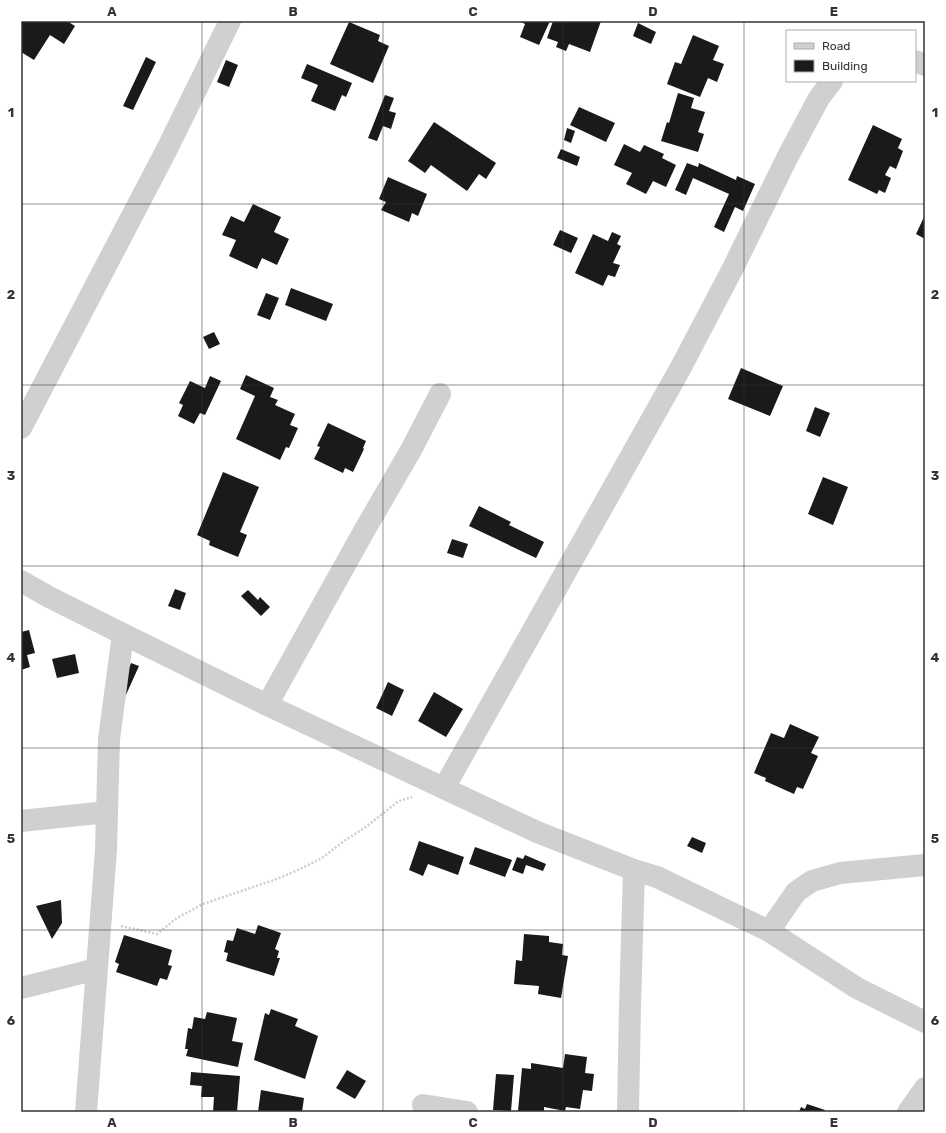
<svg xmlns="http://www.w3.org/2000/svg" width="946" height="1133" viewBox="0 0 946 1133" font-family="Rubik,sans-serif">
<rect width="100%" height="100%" fill="#fff"/>
<!-- building -->
<path fill="#1a1a1a" d="M21,21H67L75,26L64,44L50,35L34,60L21,52Z
M519,21H550L539,45L520,37L525,24Z
M553,21H601L590,52L569,44L566,51L556,47L558,42L547,38Z
M349,22L380,35L378,41L389,46L373,83L330,64Z
M638,23L656,32L651,44L633,36Z
M693,35L719,46L713,60L724,64L717,82L708,78L700,97L667,84L675,62L681,64Z
M146,57L156,62L133,110L123,106Z
M226,60L238,65L229,87L217,82Z
M307,64L352,83L346,97L342,95L335,111L311,101L318,85L301,78Z
M678,93L694,98L691,108L705,112L698,132L704,134L698,152L661,141L667,122L669,123Z
M385,95L394,98L389,111L396,113L391,129L383,126L377,141L368,138Z
M579,107L615,123L606,142L570,125Z
M434,122L496,163L486,179L479,174L467,191L431,165L425,173L408,161Z
M873,125L902,139L898,148L903,151L896,169L890,166L885,175L891,178L885,193L879,190L877,194L848,180Z
M567,128L575,131L571,143L564,140Z
M624,144L640,152L644,145L664,154L662,158L676,165L666,187L653,181L646,194L626,184L632,173L614,165Z
M561,149L580,157L577,166L557,158Z
M687,163L698,167L699,163L736,180L737,176L755,184L743,211L735,207L724,232L714,227L729,194L693,178L686,195L675,190Z
M388,177L427,194L418,216L412,213L409,222L381,210L386,202L379,199Z
M253,204L281,217L274,232L289,239L277,265L262,258L257,269L229,256L236,240L222,235L231,216L244,222Z
M924,217L925,218V239L916,234Z
M560,230L578,238L571,253L553,245Z
M612,232L621,236L617,244L621,246L613,263L620,265L615,277L608,275L603,286L575,273L593,234L608,241Z
M291,288L333,304L326,321L285,305Z
M266,293L279,298L270,320L257,315Z
M214,332L220,344L209,349L203,337Z
M741,368L783,386L770,416L728,399Z
M246,375L274,388L270,397L278,400L275,405L295,414L290,425L298,428L289,448L286,447L280,460L236,439L255,396L240,389Z
M210,376L221,381L205,415L200,413L194,424L178,416L183,405L179,403L190,381L205,388Z
M815,407L830,413L820,437L806,431Z
M328,423L366,441L363,448L364,449L353,472L345,468L343,473L314,459L320,447L317,446Z
M223,472L259,487L240,532L247,535L238,557L209,545L210,541L197,535Z
M823,477L848,487L833,525L808,514Z
M479,506L511,522L509,525L544,542L536,558L469,526Z
M452,539L468,544L463,558L447,553Z
M175,589L186,593L180,610L168,606Z
M248,590L258,600L260,597L270,607L261,616L241,596Z
M29,630L35,653L27,655L30,667L21,670V632Z
M75,654L79,673L57,678L52,659Z
M131,663L139,666L125,697L118,694Z
M388,682L404,690L392,716L376,708Z
M434,692L463,709L446,737L418,721Z
M790,724L819,737L811,753L818,756L803,789L797,787L794,794L765,781L766,778L754,773L771,733L784,738Z
M692,837L706,843L702,853L687,846Z
M419,841L464,857L458,875L428,864L423,876L409,870Z
M475,847L512,860L505,877L469,864Z
M525,855L546,864L543,871L526,865L523,874L512,870L517,857L523,859Z
M61,900L62,923L52,939L36,906Z
M258,925L281,933L275,949L279,951L277,958H280L274,976L226,961L228,953L224,952L227,940L233,941L237,928L255,934Z
M524,934L549,936V942L563,944L562,955L568,956L561,998L538,994L539,986L514,984L516,960L522,961Z
M124,935L172,950L168,965L172,966L167,980L160,978L157,986L116,972L119,964L115,962Z
M271,1009L298,1019L295,1026L318,1036L305,1079L254,1060L265,1013L269,1015Z
M207,1012L237,1018L232,1041L243,1043L238,1067L186,1056L188,1049H185L188,1028L192,1029L194,1017L205,1019Z
M565,1054L587,1057L585,1073L594,1074L592,1091L583,1090L580,1109L566,1107L565,1111L544,1107V1112L518,1111L522,1068L531,1069V1063L563,1068Z
M347,1070L366,1081L355,1099L336,1088Z
M191,1072L240,1076L237,1112H213L214,1097H201L202,1086L190,1085Z
M496,1074L514,1075L511,1111L493,1110Z
M261,1090L304,1098L302,1112H258Z
M807,1104L825,1110L824,1112H799L801,1107L805,1109Z"/>
<g fill="none" stroke-linecap="round" stroke-linejoin="round">
<!-- path -->
<path stroke="#cdcdcd" stroke-width="2.5" stroke-dasharray="2 2" stroke-linecap="butt" d="M121,926L157,934L177,918L203,904L274,880L296,871L322,858L344,841L366,827L391,807L399,801L412,797"/>
<!-- minor -->
<path stroke="#d0d0d0" stroke-width="22" d="M915,61L925,65
M21,428L165,153L230,21
M21,581L49,597L123,634L267,705L537,832L634,870L657,877L769,931L857,988L925,1022
M267,705L364,531L411,450L440,394
M444,788L680,369L733,268L787,158L819,98L832,81
M21,821L107,812
M769,931L796,892L812,881L840,873L925,865
M21,988L97,969
M423,1105L467,1112
M86,1112L106,850L109,739L123,634
M628,1112L630,1006L634,870
M908,1112L925,1088"/>
</g>
<!-- grid -->
<path fill="none" stroke="#333" stroke-width="1" stroke-opacity="0.55" d="M202,21V1112M383,21V1112M563,21V1112M744,21V1112M21,204H925M21,385H925M21,566H925M21,748H925M21,930H925"/>
<!-- border -->
<rect width="946" height="1133" fill="none" stroke="#ffffff" stroke-width="44"/>
<!-- legend -->
<rect x="786" y="30" width="130" height="52" fill="#ffffff" stroke="#adadad"/>
<rect x="794" y="43" width="20" height="6" fill="#d0d0d0" stroke="#adadad"/>
<text x="822" y="50" font-size="12" fill="#333333">Road</text>
<rect x="794" y="60" width="20" height="12" fill="#1a1a1a" stroke="#adadad"/>
<text x="822" y="70" font-size="12" fill="#333333">Building</text>
<rect x="22" y="22" width="902" height="1089" fill="none" stroke="#333" stroke-width="1.5"/>
<g font-size="13" text-anchor="middle" font-weight="bold" fill="#333">
<text x="112" y="16">A</text>
<text x="293" y="16">B</text>
<text x="473" y="16">C</text>
<text x="653" y="16">D</text>
<text x="834" y="16">E</text>
<text x="11" y="117">1</text>
<text x="935" y="117">1</text>
<text x="11" y="299">2</text>
<text x="935" y="299">2</text>
<text x="11" y="480">3</text>
<text x="935" y="480">3</text>
<text x="11" y="662">4</text>
<text x="935" y="662">4</text>
<text x="11" y="843">5</text>
<text x="935" y="843">5</text>
<text x="11" y="1025">6</text>
<text x="935" y="1025">6</text>
<text x="112" y="1127">A</text>
<text x="293" y="1127">B</text>
<text x="473" y="1127">C</text>
<text x="653" y="1127">D</text>
<text x="834" y="1127">E</text>
</g>
</svg>
